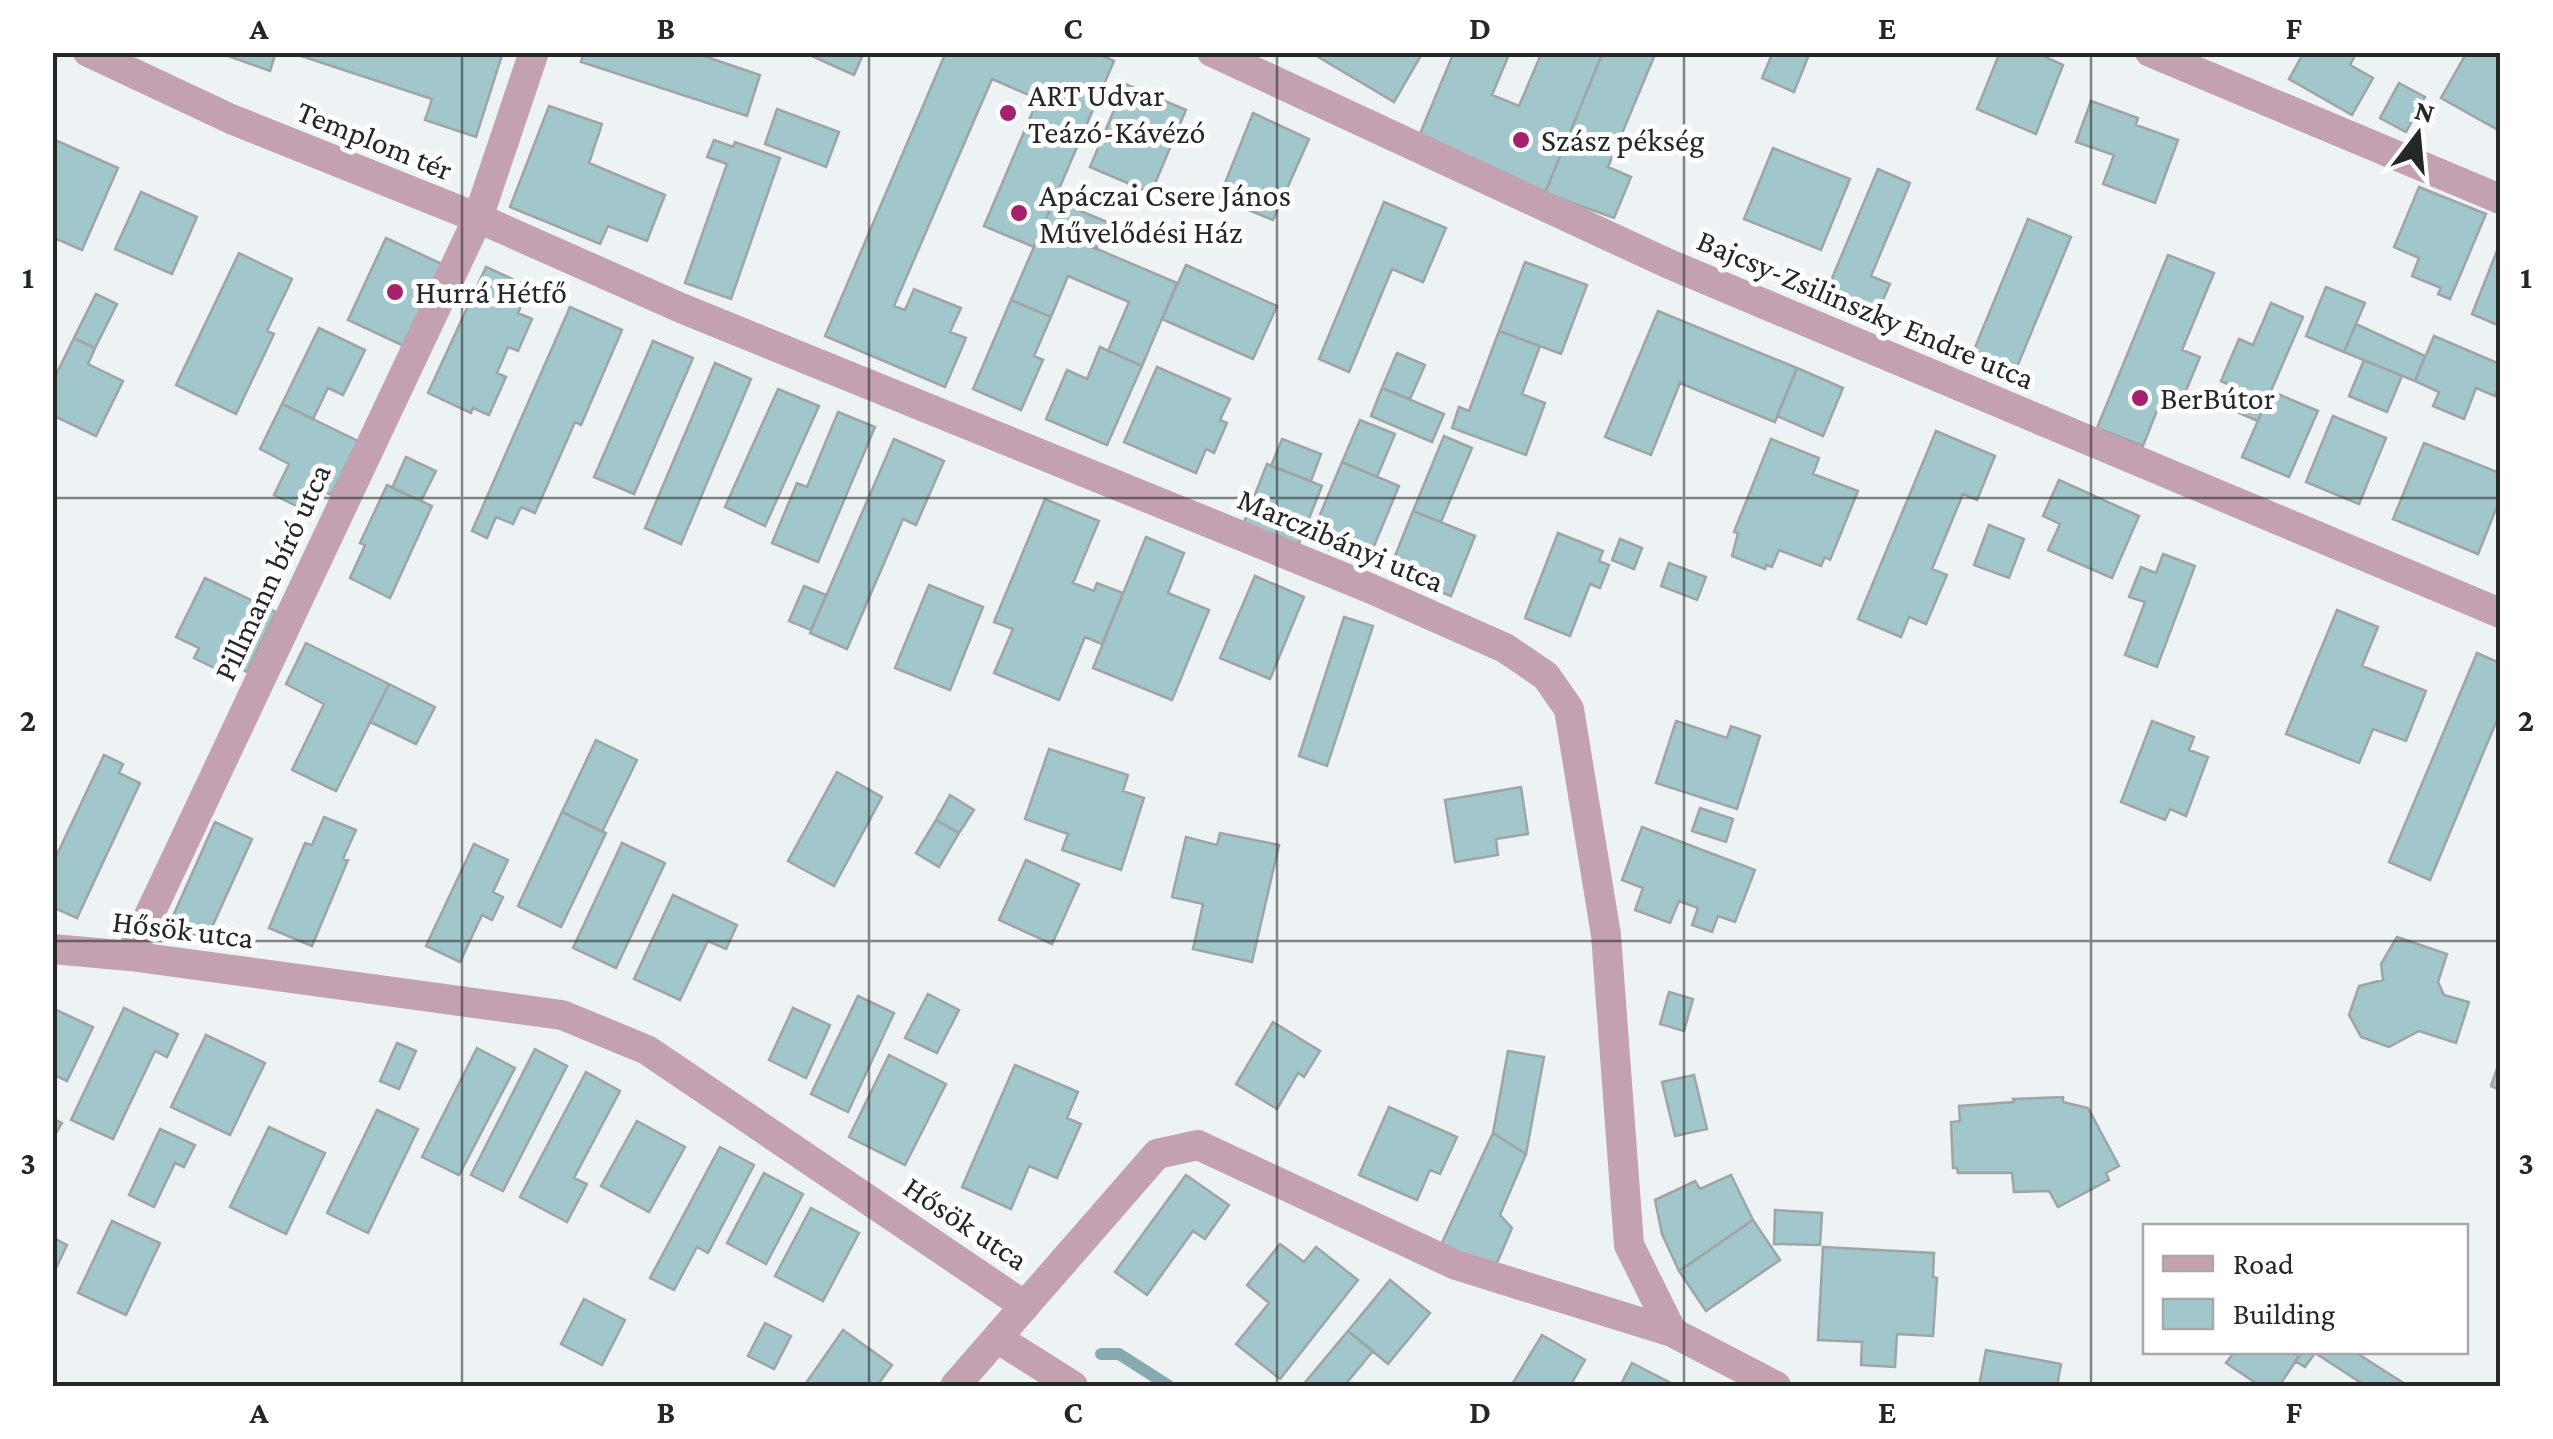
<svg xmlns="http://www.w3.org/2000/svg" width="2553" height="1439" viewBox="0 0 2553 1439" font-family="'Crimson Pro',serif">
<rect width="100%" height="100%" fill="#edf3f4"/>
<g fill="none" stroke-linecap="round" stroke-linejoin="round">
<!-- stream -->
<path stroke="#85aaaf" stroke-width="12" d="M1101,1354H1119L1169,1386"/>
</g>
<!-- building -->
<path fill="#a1c7cc" stroke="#9fa4a5" stroke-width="2.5" d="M217,52H276L270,71Z
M289,52H503L476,137L425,120L432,99Z
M584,52H692L760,75L747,116L581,62Z
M803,52H864L854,75Z
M946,52H1094L1114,61L1034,247L984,226L1038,99L992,79L894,306L905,310L914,289L961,308L950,332L966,338L945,387L825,336Z
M1310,52H1423L1394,102Z
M1454,52H1510L1492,95L1519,106L1542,52H1603L1545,193L1419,136Z
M1603,52H1656L1608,167L1631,177L1614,218L1545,193Z
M1773,52H1810L1794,92L1762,78Z
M2000,52H2034L2063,65L2036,134L1977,109Z
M2304,52H2357L2350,65L2373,78L2352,115L2289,79Z
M2467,52H2500V131L2441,98Z
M2399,83L2425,97L2406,132L2380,118Z
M1125,84L1186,110L1151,193L1090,167Z
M2091,101L2138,118L2136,125L2178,140L2155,203L2103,184L2114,155L2076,142Z
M549,106L602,124L589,163L665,195L647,241L608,226L600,244L510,207Z
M777,109L839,132L826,167L765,144Z
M1253,113L1309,139L1273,220L1219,198Z
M55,140L118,168L82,250L52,237Z
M714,140L733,147L735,142L780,158L731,299L685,283L727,164L707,157Z
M1773,148L1850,179L1821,250L1744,219Z
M1878,169L1910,183L1871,276L1890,284L1872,325L1850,316L1856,302L1827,290Z
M2419,187L2486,214L2450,299L2438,294L2441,288L2412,276L2419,258L2394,247Z
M141,192L197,217L172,274L115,249Z
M1054,200L1107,222L1096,249L1043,226Z
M1384,202L1446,228L1423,282L1392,269L1349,372L1319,359Z
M2028,219L2071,237L2012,379L1969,362Z
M1043,226L1177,283L1142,366L1108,351L1129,302L1068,276L1051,317L1011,300Z
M386,238L442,264L404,346L348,320Z
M2500,243V326L2472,314Z
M239,253L292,279L267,331L274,334L236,414L176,385Z
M2168,255L2214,273L2182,350L2200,357L2178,410L2160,403L2143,446L2097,428Z
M1525,262L1587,285L1561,354L1499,331Z
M1186,265L1277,306L1253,359L1162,319Z
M486,267L530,287L518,313L532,319L518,351L508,347L497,373L506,377L489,415L473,408L471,413L428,393Z
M2326,287L2365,303L2344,352L2306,336Z
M96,294L117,304L95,348L74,338Z
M1011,300L1051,317L1034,356L1043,360L1021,410L973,389Z
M2271,303L2303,317L2258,421L2223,406L2232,386L2221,381L2239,339L2253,345Z
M570,307L622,330L581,425L575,422L535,513L521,507L513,524L496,517L487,538L472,531Z
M1658,311L1797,368L1775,422L1680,383L1651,455L1605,437Z
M2356,324L2425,356L2415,381L2344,352Z
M319,328L365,350L343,395L328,388L313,419L282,404Z
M1499,331L1540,346L1522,394L1545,403L1526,455L1452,428L1459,407L1469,411Z
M2434,336L2500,364V383L2495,396L2476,388L2464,419L2433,406L2439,392L2415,381Z
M74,338L95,348L88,364L123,381L96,436L52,415V383Z
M653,341L693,358L634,494L594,477Z
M1100,347L1142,366L1107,445L1046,419L1067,370L1087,379Z
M1397,353L1425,365L1410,399L1382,388Z
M2364,360L2402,376L2387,412L2349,396Z
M715,363L751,379L681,544L645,528Z
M1157,367L1230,399L1220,420L1227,423L1214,453L1206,449L1196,473L1124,442Z
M1797,368L1843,388L1823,436L1777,416Z
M1382,388L1444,414L1432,442L1371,416Z
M778,389L819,406L765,526L725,507Z
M2271,391L2318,411L2289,477L2242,457Z
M282,404L358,441L331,495L322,490L311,513L274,495L289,464L260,449Z
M838,412L875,427L818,562L772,543L797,483L807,487Z
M2333,416L2386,438L2359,504L2306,482Z
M1360,420L1395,434L1377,477L1342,462Z
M1936,431L1995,456L1977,500L1963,494L1932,569L1947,575L1926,624L1909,617L1901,637L1858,619Z
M1444,436L1472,448L1441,522L1413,511Z
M894,439L944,461L916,525L903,519L847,649L810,633Z
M1282,439L1321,454L1311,481L1271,466Z
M1771,439L1819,458L1813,474L1858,491L1830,560L1825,557L1821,566L1779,550L1772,567L1766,565L1765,569L1732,556L1738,533L1734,532Z
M2424,443L2500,473V499L2478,554L2393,519Z
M406,457L436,471L421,501L392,488Z
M1342,462L1399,486L1366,565L1309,541Z
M1267,464L1322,486L1298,546L1243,525Z
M2059,480L2139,516L2112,578L2048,550L2060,524L2043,516Z
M387,485L432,506L390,598L350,578L365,545L360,543Z
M1045,499L1099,521L1073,583L1094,591L1097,583L1123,593L1102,644L1085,637L1059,700L994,673L1013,629L994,622Z
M1413,511L1475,536L1451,596L1389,571Z
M1989,525L2024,539L2009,578L1974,565Z
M1558,533L1603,551L1599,561L1609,565L1600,588L1590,584L1570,636L1525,618Z
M1146,537L1184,553L1168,593L1209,610L1172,700L1093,668Z
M1620,539L1642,548L1634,569L1612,560Z
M2163,554L2195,566L2157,667L2125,655L2145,602L2129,597L2141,567L2156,573Z
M1669,563L1706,577L1697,600L1661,586Z
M1255,576L1304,597L1270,679L1220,658Z
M205,578L276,612L247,672L234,665L229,675L194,658L199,648L176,637Z
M929,585L983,607L950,690L895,668Z
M804,586L826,595L811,630L789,621Z
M2337,610L2378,627L2362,666L2426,691L2406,741L2373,729L2359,763L2286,734Z
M1344,617L1373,626L1327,766L1299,756Z
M306,643L389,684L336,791L292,770L324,704L286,684Z
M2477,653L2500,663V721L2497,720L2430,880L2389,862Z
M389,684L435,707L416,744L370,722Z
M1676,721L1727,738L1731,726L1760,736L1737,809L1656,783Z
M2152,721L2194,737L2189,750L2208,757L2186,816L2170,809L2165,820L2121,802Z
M596,740L637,760L602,832L562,812Z
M1049,749L1128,775L1123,791L1144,798L1121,870L1062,850L1068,834L1025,819Z
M104,755L123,764L119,773L140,783L77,918L52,907V865Z
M837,772L882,797L834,886L788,861Z
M1521,787L1528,834L1496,839L1498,855L1455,862L1445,800Z
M950,795L974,810L959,833L936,820Z
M1700,808L1733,819L1726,842L1692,831Z
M562,812L606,833L561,927L518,906Z
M324,817L356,830L343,859L348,860L312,946L269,928L305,843L312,845Z
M936,820L959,833L939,867L916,853Z
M215,822L252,839L206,940L170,923Z
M1642,827L1755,870L1735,922L1718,916L1712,932L1692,925L1698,908L1679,901L1670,923L1635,910L1643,888L1622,880Z
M1220,833L1279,845L1252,962L1193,949L1203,904L1172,897L1186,837L1217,845Z
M622,843L665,863L616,968L573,948Z
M474,844L508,860L493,892L503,897L492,920L482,915L460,962L426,946Z
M1026,860L1079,884L1052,944L999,920Z
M673,895L737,925L726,949L708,941L680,1000L634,979Z
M2397,937L2447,954L2438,982L2444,995L2469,1002L2456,1043L2419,1031L2389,1047L2361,1037L2349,1015L2359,986L2383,980L2381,964Z
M1669,992L1693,999L1684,1031L1660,1024Z
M928,994L959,1010L937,1053L905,1038Z
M858,996L894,1013L848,1112L811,1094Z
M52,1008L93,1027L67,1081L52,1074Z
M124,1008L178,1034L167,1057L155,1051L113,1139L71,1120Z
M793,1008L830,1025L806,1078L769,1060Z
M1273,1022L1320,1051L1304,1077L1298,1073L1277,1109L1236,1084Z
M206,1035L265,1063L230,1135L171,1107Z
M397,1043L416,1051L399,1089L380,1081Z
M477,1048L515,1068L459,1175L422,1157Z
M535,1049L567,1066L503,1191L471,1175Z
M1508,1051L1544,1057L1526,1154L1493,1133Z
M889,1055L946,1084L905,1165L849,1137Z
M2500,1060V1090L2491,1086Z
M1015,1065L1078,1092L1067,1118L1081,1124L1057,1178L1029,1166L1011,1209L962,1187Z
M586,1072L620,1091L574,1178L587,1184L567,1222L520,1197Z
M1694,1075L1707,1129L1675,1136L1662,1082Z
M2063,1097V1102L2088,1108L2119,1166L2106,1173L2109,1180L2058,1207L2049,1191L2014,1192L2012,1173H1958L1957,1168H1953L1951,1122L1960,1121L1959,1106L2014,1102L2013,1099Z
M1389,1107L1457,1137L1440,1174L1430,1170L1417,1200L1359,1175Z
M377,1110L418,1129L368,1233L327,1213Z
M52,1118L62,1123L52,1140Z
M637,1121L685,1147L649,1212L601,1186Z
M269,1127L325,1153L286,1234L230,1207Z
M160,1129L195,1145L184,1167L175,1163L154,1207L129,1195Z
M1493,1133L1526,1154L1500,1215L1512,1228L1493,1272L1440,1247Z
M720,1147L754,1165L708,1253L697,1247L674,1290L650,1278Z
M764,1173L803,1194L766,1264L727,1243Z
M1186,1175L1229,1205L1205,1239L1193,1231L1147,1295L1115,1272Z
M1731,1175L1753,1220L1679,1271L1662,1234L1655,1200L1695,1181L1700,1189Z
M811,1208L859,1233L823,1301L775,1276Z
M1775,1210L1822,1213L1820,1245L1774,1244Z
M1753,1220L1780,1260L1706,1311L1679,1271Z
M112,1221L160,1243L126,1315L78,1293Z
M52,1237L67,1245L56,1268L52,1266Z
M1280,1244L1304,1262L1316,1247L1358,1280L1280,1379L1236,1344L1269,1303L1247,1285Z
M1823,1247L1934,1253L1933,1277L1937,1278L1933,1336L1897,1334L1895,1367L1861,1365L1862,1342L1818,1340Z
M1390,1280L1430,1313L1388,1364L1348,1331Z
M584,1299L625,1320L602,1365L561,1344Z
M765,1323L791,1336L774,1369L748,1356Z
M843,1330L892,1365L877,1386H804Z
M1348,1331L1373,1351L1344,1386H1302Z
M1542,1335L1585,1360L1570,1386H1511Z
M1986,1350L2061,1364L2057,1386H1979Z
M2234,1352H2302L2279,1386H2260L2226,1363Z
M2302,1352H2355L2408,1386H2366L2315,1353L2305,1367L2295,1361Z
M1632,1363L1677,1386H1620Z"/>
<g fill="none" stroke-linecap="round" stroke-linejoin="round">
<!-- minor -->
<path stroke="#c4a1b0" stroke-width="30" d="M88,52L231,119L478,218L681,308L1367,587L1505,648L1546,676L1569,709L1606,935L1629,1245L1672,1332
M1212,52L1669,264L2500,613
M2150,52L2500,199
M52,949L130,956L562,1015L647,1050L1025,1306
M130,956L478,218L534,52
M997,1338L1073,1386
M955,1386L1157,1154L1198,1145L1456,1265L1672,1332L1776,1386"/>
</g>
<!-- grid -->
<path fill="none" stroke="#242627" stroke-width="2.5" stroke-opacity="0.55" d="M462,52V1386M869,52V1386M1277,52V1386M1684,52V1386M2091,52V1386M52,498H2500M52,941H2500"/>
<!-- markers -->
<g fill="#a5206d" stroke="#fff" stroke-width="4">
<circle cx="1008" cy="113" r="10"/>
<circle cx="1521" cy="140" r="10"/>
<circle cx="1019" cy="213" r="10"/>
<circle cx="395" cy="292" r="10"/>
<circle cx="2140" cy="398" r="10"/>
</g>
<g text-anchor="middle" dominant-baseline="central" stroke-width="10" stroke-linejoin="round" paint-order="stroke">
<!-- poi labels -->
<g font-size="32" fill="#242627" stroke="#fff" text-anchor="start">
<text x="1028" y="95">ART Udvar<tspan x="1028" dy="37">Teázó-Kávézó</tspan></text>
<text x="1541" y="140">Szász pékség</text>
<text x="1039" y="195">Apáczai Csere János<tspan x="1039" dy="37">Művelődési Ház</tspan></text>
<text x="415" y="292">Hurrá Hétfő</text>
<text x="2160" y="398">BerBútor</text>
</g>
<!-- street labels -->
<g font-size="32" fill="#242627" stroke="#fff">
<text transform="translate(375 140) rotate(22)">Templom tér</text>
<text transform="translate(1866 309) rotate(23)">Bajcsy-Zsilinszky Endre utca</text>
<text transform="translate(1341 540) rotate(23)">Marczibányi utca</text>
<text transform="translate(272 572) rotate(-65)">Pillmann bíró utca</text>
<text transform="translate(183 929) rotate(7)">Hősök utca</text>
<text transform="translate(966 1223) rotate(34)">Hősök utca</text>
</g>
</g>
<!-- border -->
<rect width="2553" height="1439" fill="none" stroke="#ffffff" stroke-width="110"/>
<!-- legend -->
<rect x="2143" y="1224" width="325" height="130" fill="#ffffff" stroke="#a7a8a9" stroke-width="2.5"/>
<rect x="2163" y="1256" width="50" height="15" fill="#c4a1b0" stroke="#a7a8a9" stroke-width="2.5"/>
<text x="2233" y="1274" font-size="30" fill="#242627">Road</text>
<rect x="2163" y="1299" width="50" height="30" fill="#a1c7cc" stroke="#a7a8a9" stroke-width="2.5"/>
<text x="2233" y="1324" font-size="30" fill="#242627">Building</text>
<!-- north arrow -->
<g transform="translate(2418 135) rotate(16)" stroke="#ffffff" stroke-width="8" paint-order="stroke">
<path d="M0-8L18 38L0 25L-18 38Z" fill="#242627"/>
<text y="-15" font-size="28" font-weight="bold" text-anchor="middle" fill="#242627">N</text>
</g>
<rect x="55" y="55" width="2443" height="1329" fill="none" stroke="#242627" stroke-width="4"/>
<g font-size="32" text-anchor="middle" font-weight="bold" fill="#242627">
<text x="259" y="39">A</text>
<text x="666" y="39">B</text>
<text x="1073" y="39">C</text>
<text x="1480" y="39">D</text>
<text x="1887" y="39">E</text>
<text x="2294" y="39">F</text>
<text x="28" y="288">1</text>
<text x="2526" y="288">1</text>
<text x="28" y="731">2</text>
<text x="2526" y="731">2</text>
<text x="28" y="1174">3</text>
<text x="2526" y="1174">3</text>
<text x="259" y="1423">A</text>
<text x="666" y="1423">B</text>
<text x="1073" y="1423">C</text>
<text x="1480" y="1423">D</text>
<text x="1887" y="1423">E</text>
<text x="2294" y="1423">F</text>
</g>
</svg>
